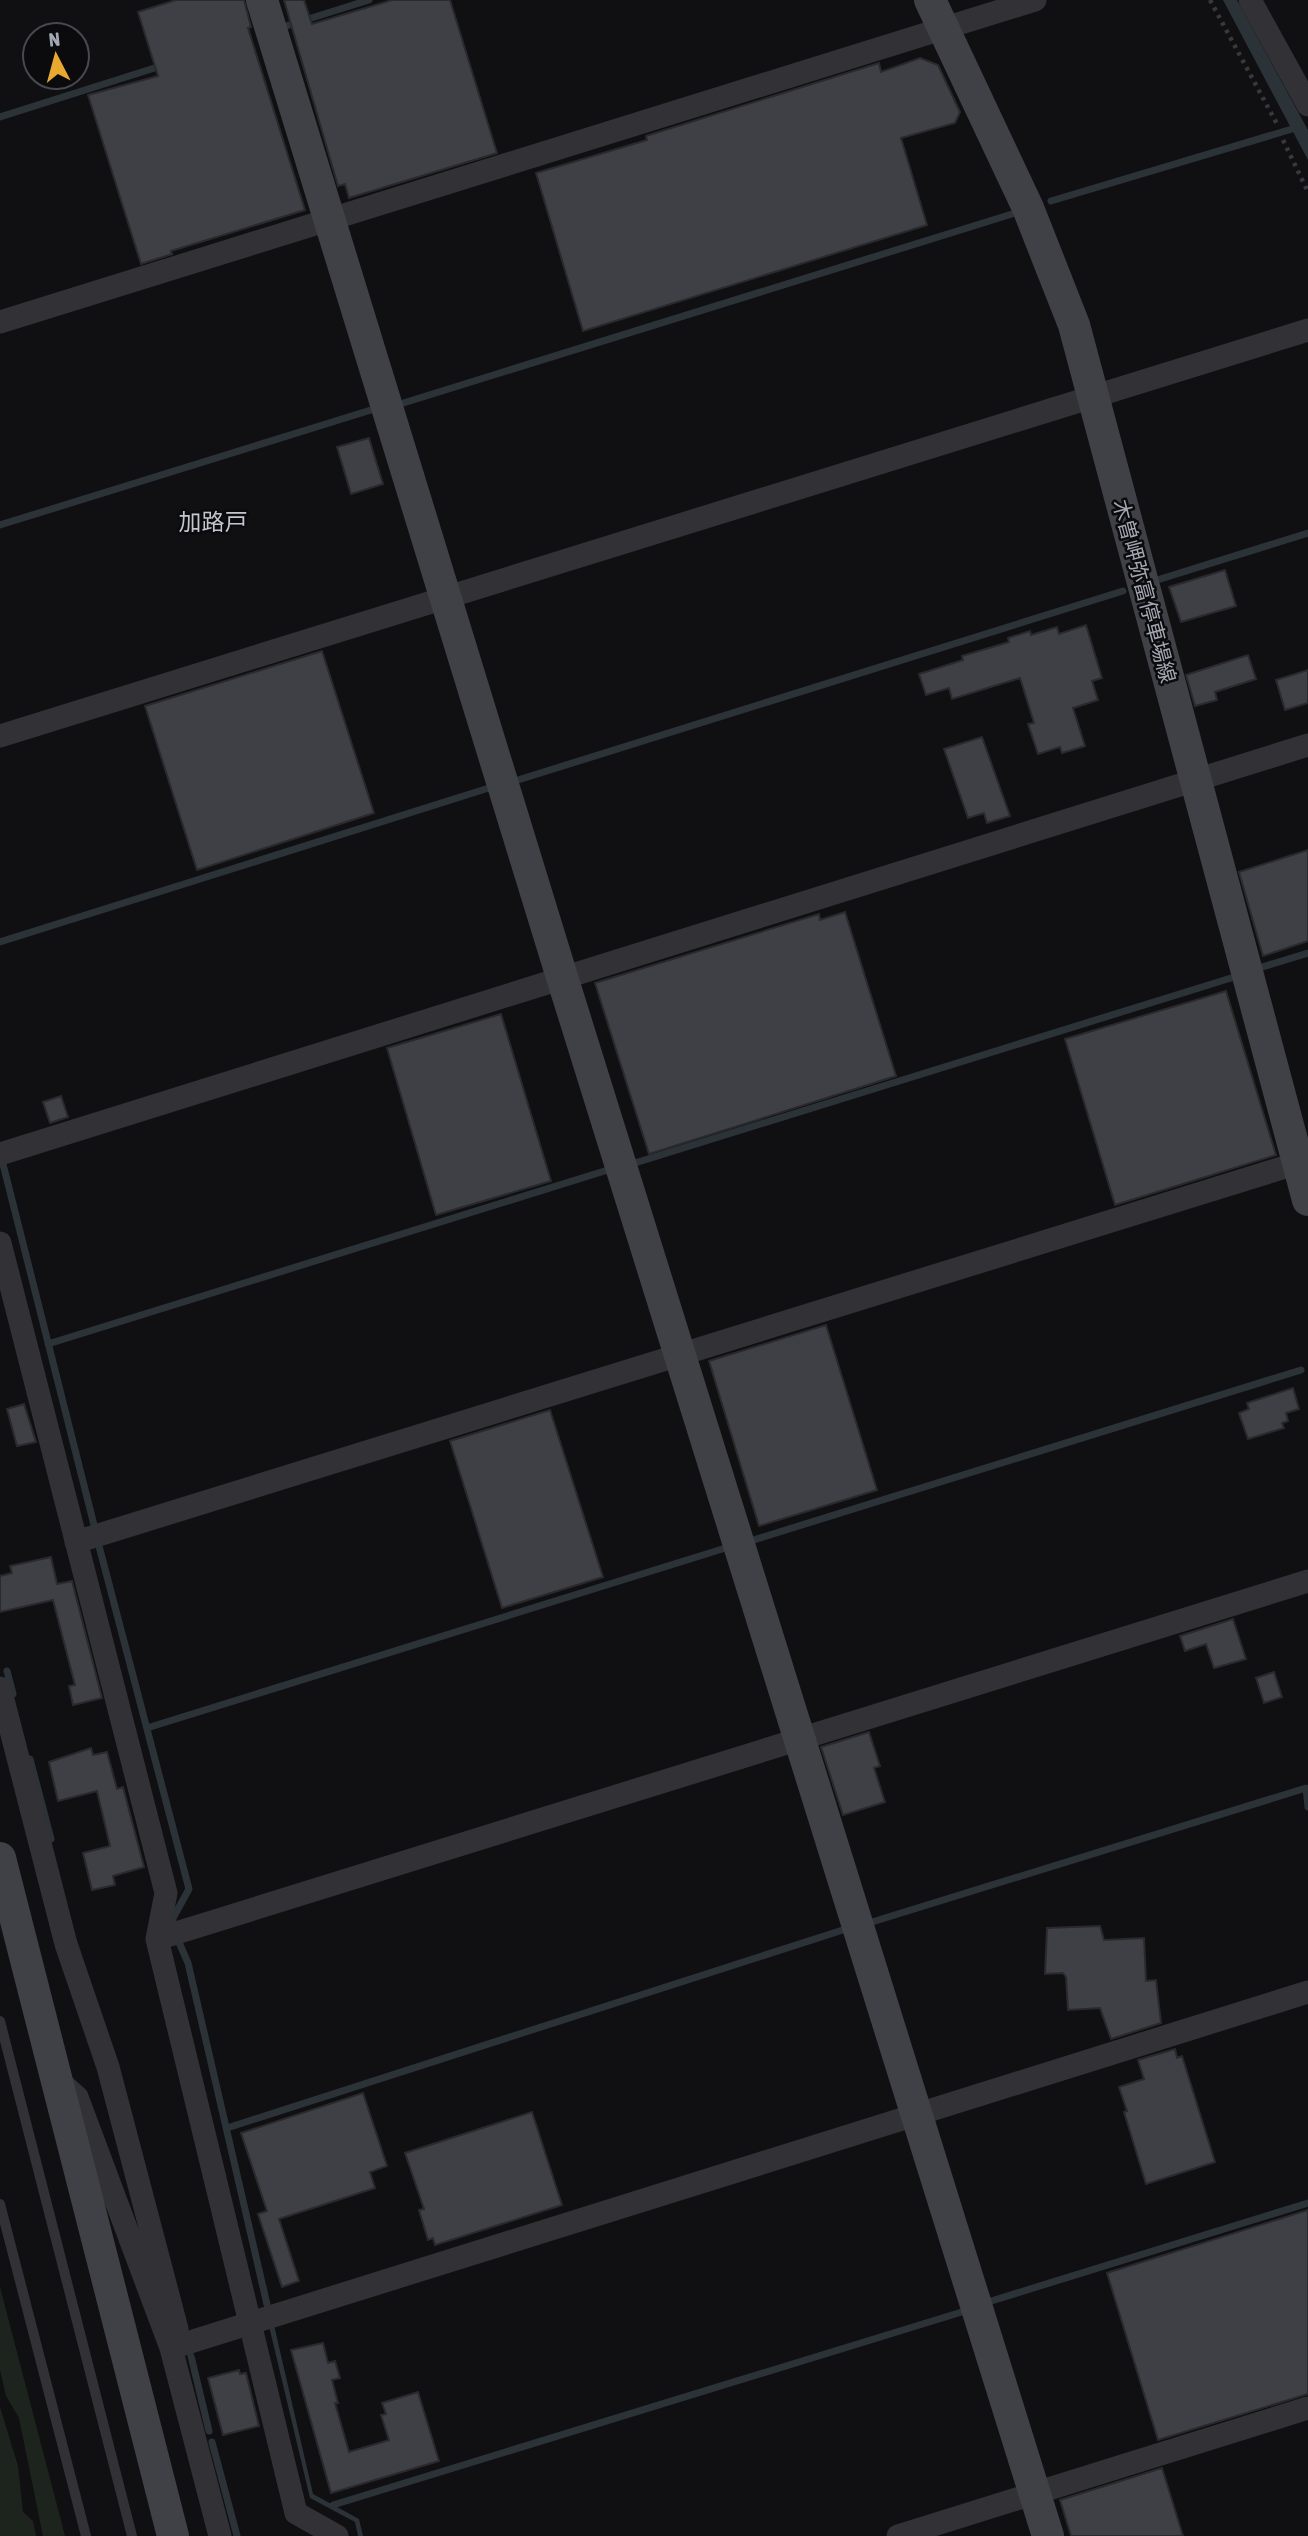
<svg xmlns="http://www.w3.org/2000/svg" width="1308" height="2536" viewBox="0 0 1308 2536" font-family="'Asap Condensed','Noto Sans JP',sans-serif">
<rect width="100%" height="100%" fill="#101012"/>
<!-- green -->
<path fill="#1d241e" d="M0,2287L65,2536H43L19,2418L6,2396L0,2370Z
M0,2407L18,2466L23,2512L33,2521L36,2536H0Z"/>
<!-- water -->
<path fill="#2b3339" d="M1223,0H1237L1308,130V160Z
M274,2325L313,2494L359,2519L363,2536H358L355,2522L310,2498L269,2326Z"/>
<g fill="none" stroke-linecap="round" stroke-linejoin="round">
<!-- stream -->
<path stroke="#2b3339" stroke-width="7" d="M286,26L369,0
M0,117L164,65
M1051,201L1292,129
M397,405L1012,214
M0,525L371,410
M1154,581L1308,533
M518,780L1123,591
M0,942L492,787
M1259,968L1308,953
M635,1163L1231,978
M3,1164L95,1529
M48,1344L611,1169
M747,1542L1301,1370
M99,1546L189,1889L173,1918V1927
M7,1671L13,1694
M147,1728L732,1546
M30,1759L51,1839
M872,1922L1306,1788L1308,1807
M178,1940L188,1963L269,2313
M227,2128L846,1929
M988,2302L1308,2203
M191,2356L209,2431
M212,2442L237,2536
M333,2505L965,2311"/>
</g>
<!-- building -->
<path fill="#3f4045" stroke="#2a2a2e" stroke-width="2" d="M176,0H244L251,27L248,28L305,210L171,251L172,254L141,264L88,95L158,76L138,12Z
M284,0H304L312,24L392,0H450L497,153L349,198L345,184L338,186Z
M920,58L938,65L960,112L955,123L901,138L927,225L583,331L536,173L647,140L646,136L879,63L881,72Z
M369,438L383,484L351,494L337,447Z
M1225,570L1236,606L1181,622L1169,587Z
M1086,625L1102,678L1092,681L1098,700L1073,708L1085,746L1062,753L1060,747L1038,754L1028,724L1034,723L1020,678L952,699L949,688L926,695L919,674L963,660L962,656L1009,642L1008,638L1030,631L1031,635L1057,627L1059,634Z
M322,651L374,813L197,870L145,706Z
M1248,655L1256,679L1215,692L1217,700L1195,706L1186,675Z
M1308,670V703L1285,710L1276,680Z
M982,737L1010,816L987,823L984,813L968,818L944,749Z
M1308,850V941L1263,956L1239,872Z
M845,912L896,1076L649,1154L595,983L819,914L820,920Z
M1226,991L1276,1155L1115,1205L1065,1039Z
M501,1014L551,1181L436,1215L387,1048Z
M61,1096L68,1117L50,1123L43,1102Z
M826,1325L877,1490L759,1526L709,1361Z
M1293,1388L1299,1409L1286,1413L1288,1421L1282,1423L1284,1428L1248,1439L1239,1413L1249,1409L1247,1403Z
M24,1404L36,1442L17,1446L7,1409Z
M550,1410L603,1577L502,1608L450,1441Z
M51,1557L57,1584L72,1581L102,1698L73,1705L69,1686L75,1685L53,1600L0,1612V1576L12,1573L10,1566Z
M1233,1619L1246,1659L1214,1668L1206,1644L1185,1651L1180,1636Z
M1274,1672L1282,1697L1264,1703L1256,1678Z
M869,1732L880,1766L874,1768L885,1802L843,1815L821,1747Z
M91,1748L93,1755L107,1752L117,1789L123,1787L144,1867L113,1876L115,1885L92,1890L83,1853L110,1846L97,1791L58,1801L49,1762Z
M1100,1926L1104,1940L1144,1938L1146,1981L1156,1980L1161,2023L1111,2039L1100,2008L1068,2010L1066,1977L1063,1973L1045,1974L1047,1928Z
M1175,2049L1177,2058L1182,2056L1215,2162L1146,2184L1124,2112L1127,2111L1119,2087L1144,2079L1138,2060Z
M363,2093L387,2166L370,2172L375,2188L279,2219L299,2281L282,2287L258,2214L267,2211L241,2133Z
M532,2112L562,2205L435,2245L433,2238L428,2240L419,2210L424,2209L405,2153Z
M1308,2210V2394L1158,2440L1107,2273Z
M323,2343L328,2363L335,2361L340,2378L332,2380L338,2403H335L349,2452L389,2440L381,2415L386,2414L382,2403L418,2392L439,2461L331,2493L291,2350Z
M239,2370L240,2374L246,2373L259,2426L223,2435L208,2378Z
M1162,2468L1183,2536H1071L1060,2500Z"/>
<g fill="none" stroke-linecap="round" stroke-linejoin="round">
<!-- path -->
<path stroke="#38393d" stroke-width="4.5" stroke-dasharray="3.5 5" stroke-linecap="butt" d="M1210,0L1277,124
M1283,140L1308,192"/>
<!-- lane -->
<path stroke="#323236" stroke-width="10" d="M0,2021L132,2536
M0,2204L86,2536"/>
<!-- street -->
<path stroke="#323236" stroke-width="23" d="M1250,0L1308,105
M0,322L1035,0
M0,736L1308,330
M0,1154L1308,745
M0,1243L166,1893L157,1939L296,2513L337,2536
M76,1542L1308,1160
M0,1688L66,1944L108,2067L177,2329
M157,1939L1308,1581
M59,2081L77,2097L171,2348L1308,1992
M171,2348L220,2536
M898,2536L1308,2408"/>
<!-- secondary -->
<path stroke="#404146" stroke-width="32" d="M262,0L562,977L1048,2536
M930,0L1028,208L1074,325L1308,1200
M0,1858L173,2536"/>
</g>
<g text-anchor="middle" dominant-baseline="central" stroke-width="5" stroke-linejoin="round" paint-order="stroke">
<!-- street labels -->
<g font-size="21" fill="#a2a7b2" stroke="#0b0b0d">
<text transform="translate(1145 591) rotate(75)">木曽岬弥富停車場線</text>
</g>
<!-- neighbourhood labels -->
<g font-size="23" fill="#c3c6ce" stroke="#0b0b0d">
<text x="213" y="522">加路戸</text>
</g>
</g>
<!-- north arrow -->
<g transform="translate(56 56) rotate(354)"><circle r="33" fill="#0b0b0d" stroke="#47494f" stroke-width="2"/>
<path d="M0-5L12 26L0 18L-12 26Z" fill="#e9a931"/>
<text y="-10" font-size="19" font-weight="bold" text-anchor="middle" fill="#a2a7b2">N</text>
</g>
</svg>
